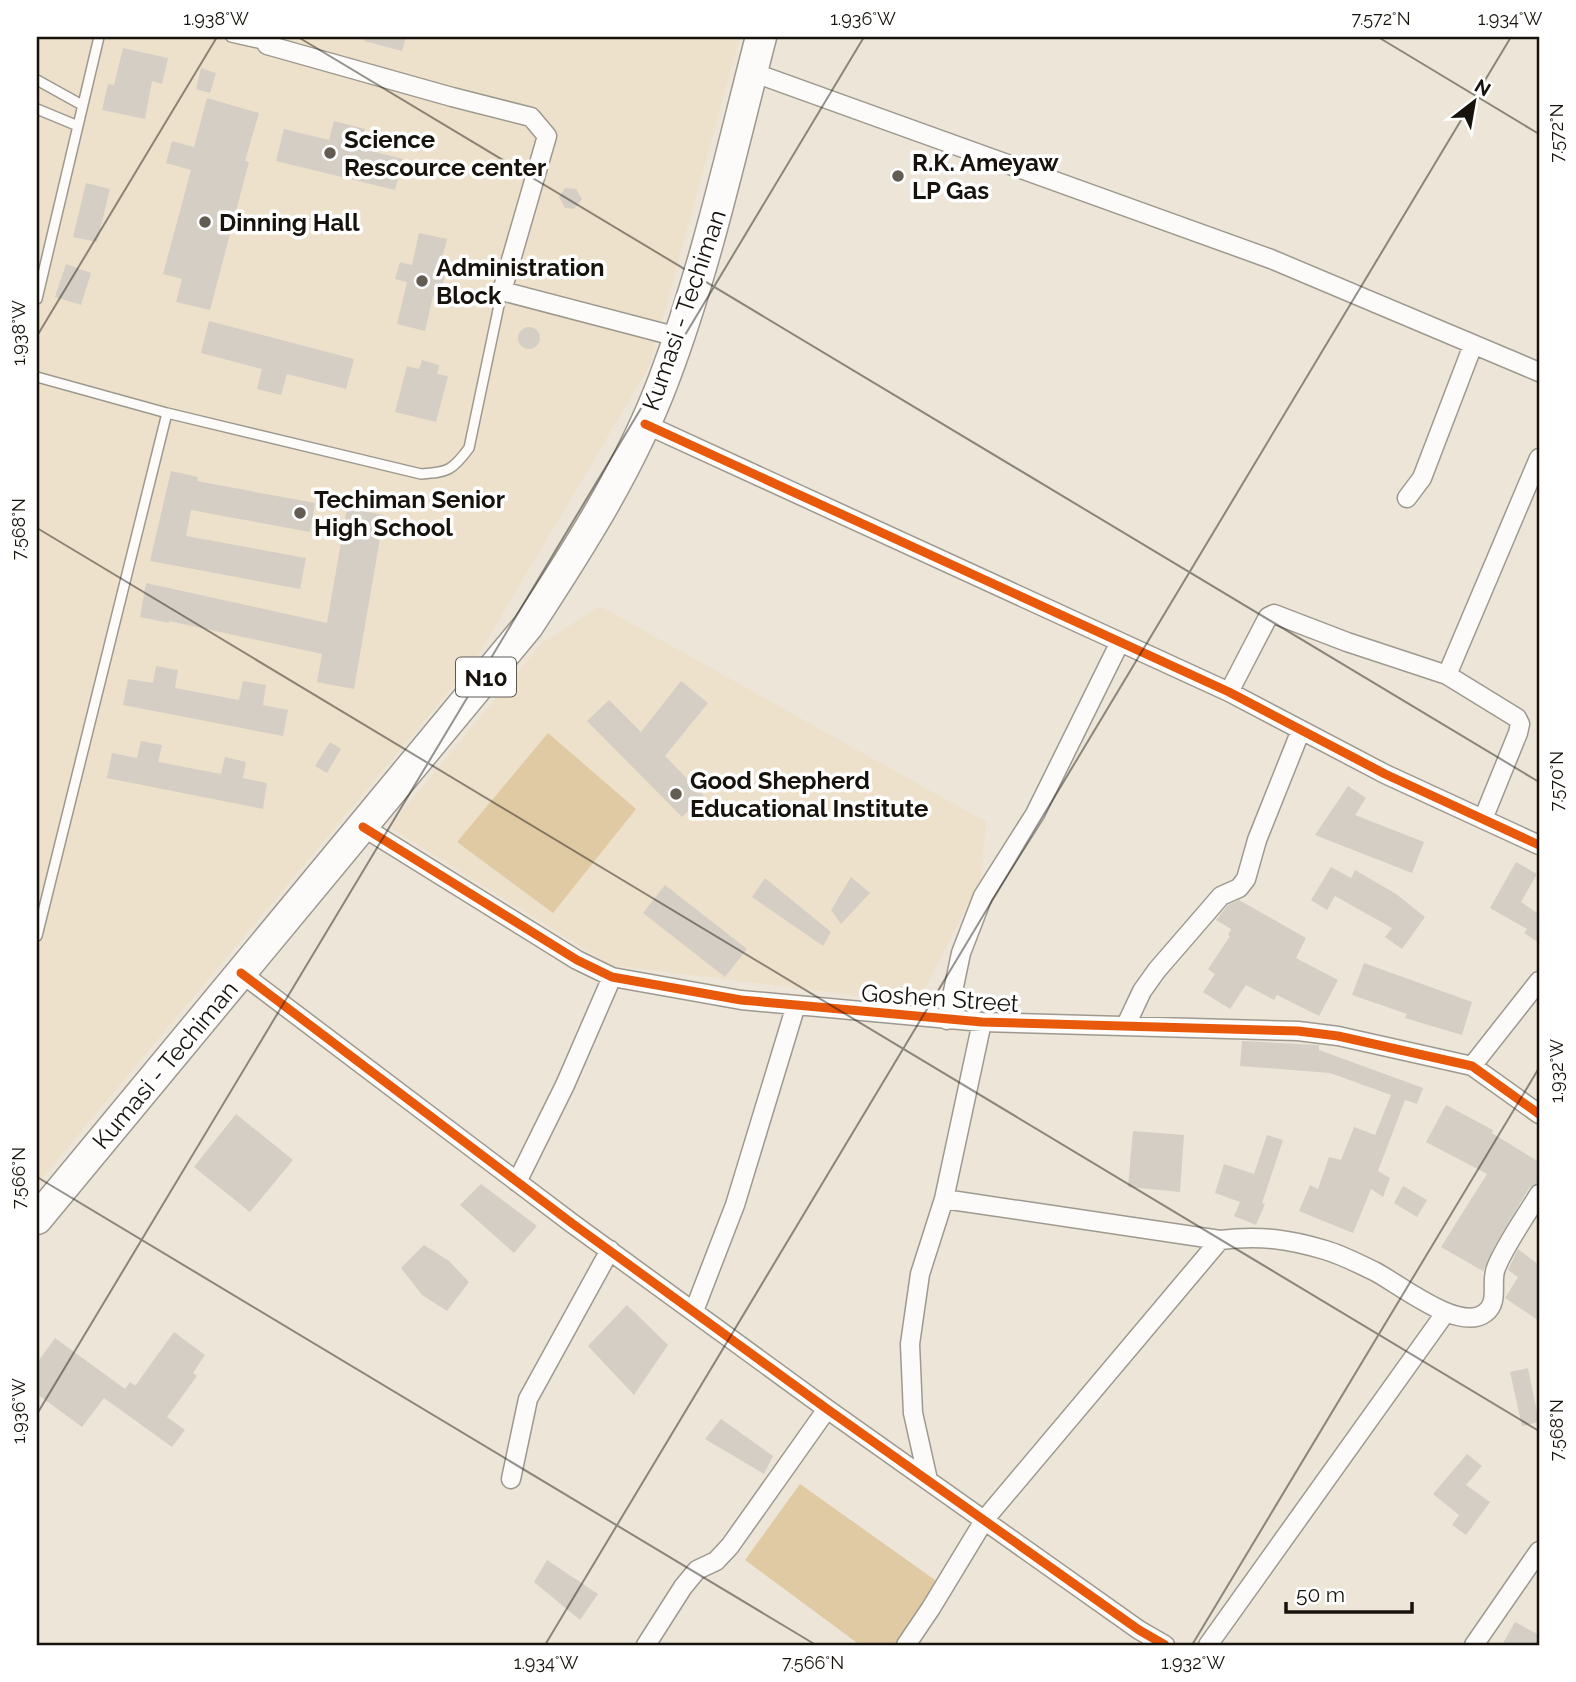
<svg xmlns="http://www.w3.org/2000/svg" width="1576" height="1682" viewBox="0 0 1576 1682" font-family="Raleway,sans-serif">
<rect width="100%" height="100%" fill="#ece5d8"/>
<!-- built -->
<path fill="#eee1cb" d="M37,37H740L649,367L476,659L37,1184Z
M600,606L986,822L981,879L917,1003L610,965L389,827L541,644Z"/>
<!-- green -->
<path fill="#e0caa4" d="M548,733L636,809L553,913L457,842Z
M800,1484L942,1585L902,1645H860L745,1560Z"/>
<!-- building -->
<path fill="#d4cec4" d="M365,37H406L402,51L364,41Z
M123,48L168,58L162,84L152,81L145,119L102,110L108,84L114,85Z
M201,68L216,73L210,93L196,89Z
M207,98L259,113L245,161L249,162L210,310L176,302L182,279L163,274L191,170L166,163L172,141L194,147Z
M334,121L365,129L360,148L403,159L395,190L276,161L284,129L329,140Z
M86,183L110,189L97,242L73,237Z
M565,188L576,189L582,199L574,209L565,208L559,197Z
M419,233L447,239L440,266L447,267L439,298L433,296L425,331L397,324L407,282L395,279L400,262L412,265Z
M66,264L91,273L81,305L55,297Z
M209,321L354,359L346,389L287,374L281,395L257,389L262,369L201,353Z
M518 338a11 11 0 1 1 22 0a11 11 0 1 1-22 0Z
M422,360L439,365L437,374L448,376L436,422L395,412L407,366L419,369Z
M171,471L198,477L197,481L315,503L310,532L191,510L186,536L306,558L300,589L150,561Z
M347,508L384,515L354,689L317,682L322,654L169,621V623L140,617L146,583L327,623Z
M156,666L178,670L175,688L239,700L243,681L266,685L263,705L288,710L283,736L123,705L128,679L153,683Z
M681,681L708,703L665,756L704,796L682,817L587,721L609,700L641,732Z
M141,741L162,745L158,762L221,774L225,757L246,762L243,778L267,783L263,809L107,778L112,753L137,758Z
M330,742L341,749L327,773L315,766Z
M1348,786L1366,798L1355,815L1424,842L1412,873L1315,835Z
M1516,862L1537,874L1521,902L1537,913L1539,910V943L1524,933L1527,929L1490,908Z
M1331,867L1351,878L1355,870L1396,894L1425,917L1402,949L1385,937L1392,928L1335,896L1327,910L1311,900Z
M851,877L870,893L841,924L831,910Z
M765,878L831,932L823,946L752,897Z
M665,885L747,949L725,977L643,913Z
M1239,900L1306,938L1296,958L1338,980L1319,1016L1277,995L1274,1000L1246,985L1230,1009L1203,992L1215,974L1208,969L1230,936L1228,935L1231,929L1216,920L1228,905Z
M1364,963L1472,1002L1462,1035L1405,1018L1407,1014L1352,995Z
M1242,1041L1319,1045V1050L1423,1088L1417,1104L1405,1100L1378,1171L1390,1178L1383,1197L1371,1189L1353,1233L1299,1211L1310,1185L1318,1189L1329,1157L1341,1160L1354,1127L1375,1135L1391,1095L1330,1073L1240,1066Z
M1446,1105L1493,1130L1492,1133L1539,1162V1183L1529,1188L1495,1245L1483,1271L1441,1247L1487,1174L1426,1142Z
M236,1114L293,1160L250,1212L194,1167Z
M1133,1131L1184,1135L1180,1192L1128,1187Z
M1267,1135L1283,1140L1262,1203L1265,1204L1256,1225L1234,1216L1240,1202L1215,1193L1224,1164L1254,1174Z
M481,1184L537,1226L514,1253L460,1205Z
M1403,1186L1427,1200L1417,1217L1394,1203Z
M424,1245L449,1261L469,1282L447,1311L422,1295L401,1268Z
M1518,1249L1539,1265V1321L1505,1298L1518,1277L1508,1270Z
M627,1305L668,1345L634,1395L588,1346Z
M174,1332L205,1355L193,1373L197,1376L167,1417L185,1430L172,1447L104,1398L82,1427L37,1394V1363L55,1338L125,1389L130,1382L135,1386Z
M1528,1368L1539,1422L1522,1426L1510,1372Z
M721,1419L773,1456L764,1474L705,1439Z
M1467,1454L1482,1466L1466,1485L1490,1502L1466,1535L1452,1525L1459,1515L1433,1494Z
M547,1560L598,1594L580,1620L534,1582Z
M1515,1622L1539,1635V1645H1502Z"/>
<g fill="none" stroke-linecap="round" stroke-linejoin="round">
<!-- service casing -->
<g stroke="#9e998f" stroke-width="12">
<path id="service" d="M231,37L267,45
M37,80L82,105
M37,109L78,126
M37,299L99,37
M37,377L167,413L421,474C448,472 452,471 469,448L502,291
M37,936L167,413"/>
</g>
<!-- minor casing -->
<g stroke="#9e998f" stroke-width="21">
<path id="minor" d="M268,37L267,45L452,97L531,117L547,136L502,291L678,337
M752,72L1271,259L1539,372
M645,424L1229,692L1385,774L1539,845
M1407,498L1422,478L1473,345
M1447,675L1539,458
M1229,692L1268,617L1274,614L1347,642L1447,675L1517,718L1520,724L1518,733L1483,819
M363,827L577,960L612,977L741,1000L796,1005L982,1022L1298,1031L1338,1036L1472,1066L1539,1114
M241,973L573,1224L827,1409L1139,1630L1165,1645
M947,1020L961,953L983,896L1035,814L1120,642
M1126,1025L1142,991L1157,970L1221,896L1239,888L1246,879L1257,840L1301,730
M1472,1066L1539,981
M517,1182L565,1085L612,977
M944,1199L1220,1240C1259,1235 1288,1239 1325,1250C1342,1255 1359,1264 1374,1271C1398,1283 1459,1333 1485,1313C1500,1302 1490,1282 1496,1268C1505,1245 1526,1216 1539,1194
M694,1311L735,1205L796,1005
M511,1479L528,1399L610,1250
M928,1480L913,1413L910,1344L920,1274L944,1199L982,1022
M646,1645L683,1587L697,1570L716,1561L730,1546L827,1409
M906,1645L931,1608L985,1519L1220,1240
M1208,1645L1446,1312
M1474,1645L1539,1551"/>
</g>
<!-- trunk casing -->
<g stroke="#9e998f" stroke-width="33">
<path id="trunk" d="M37,1219L528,626C579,548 631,467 664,379C706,268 731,152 761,37"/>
</g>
<!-- service -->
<use href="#service" stroke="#fcfbf9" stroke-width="9"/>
<!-- minor -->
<use href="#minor" stroke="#fcfbf9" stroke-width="18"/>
<!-- trunk -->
<use href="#trunk" stroke="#fcfbf9" stroke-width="30"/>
<!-- cycleway casing -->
<g stroke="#fff" stroke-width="13">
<path id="cycleway" d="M645,424L1229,692L1385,774L1539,845
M363,827L577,960L612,977L741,1000L796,1005L982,1022L1298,1031L1338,1036L1472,1066L1539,1114
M241,973L573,1224L827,1409L1139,1630L1165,1645"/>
</g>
<!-- cycleway -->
<use href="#cycleway" stroke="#e8590c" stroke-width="9"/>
</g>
<!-- ticks -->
<path fill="none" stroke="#17120b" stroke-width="2" stroke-opacity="0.45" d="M298,37L1539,782M1378,37L1539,134M37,336L217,37M37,528L1539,1431M37,1177L816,1645M37,1414L864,37M545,1645L1511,37M1192,1645L1539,1068"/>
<!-- markers -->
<g fill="#625c53" stroke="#fff" stroke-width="2.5">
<circle cx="330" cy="153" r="7"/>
<circle cx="898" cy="176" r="7"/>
<circle cx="205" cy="222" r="7"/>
<circle cx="422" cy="281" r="7"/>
<circle cx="300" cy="513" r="7"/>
<circle cx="676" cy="794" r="7"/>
</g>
<g text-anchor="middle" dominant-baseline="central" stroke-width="7" stroke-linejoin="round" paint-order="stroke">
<!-- shield labels -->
<rect fill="#fff" stroke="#5d5954" stroke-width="2" x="456" y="657.5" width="60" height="39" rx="5"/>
<g font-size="23" font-weight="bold" fill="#17120b">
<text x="486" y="677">N10</text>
</g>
<!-- poi labels -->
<g font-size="24" font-weight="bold" fill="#17120b" stroke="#fff" text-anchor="start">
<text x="344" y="139">Science<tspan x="344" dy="28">Rescource center</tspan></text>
<text x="912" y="162">R.K. Ameyaw<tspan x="912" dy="28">LP Gas</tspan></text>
<text x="219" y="222">Dinning Hall</text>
<text x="436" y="267">Administration<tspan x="436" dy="28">Block</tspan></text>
<text x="314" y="499">Techiman Senior<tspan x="314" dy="28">High School</tspan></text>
<text x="690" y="780">Good Shepherd<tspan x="690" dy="28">Educational Institute</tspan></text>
</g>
<!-- street labels -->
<g font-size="24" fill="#17120b" stroke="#fff">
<text transform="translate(684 310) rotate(-71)">Kumasi - Techiman</text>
<text transform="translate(940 998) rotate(4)">Goshen Street</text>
<text transform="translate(165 1065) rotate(-50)">Kumasi - Techiman</text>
</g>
</g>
<!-- border -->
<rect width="1576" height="1682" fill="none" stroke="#ffffff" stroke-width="77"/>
<!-- north arrow -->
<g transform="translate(1474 102) rotate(31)" stroke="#ffffff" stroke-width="5" paint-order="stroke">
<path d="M0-5L12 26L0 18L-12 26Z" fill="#17120b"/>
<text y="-10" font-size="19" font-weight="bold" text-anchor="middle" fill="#17120b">N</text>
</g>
<!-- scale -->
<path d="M1286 1602v10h126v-10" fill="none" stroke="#17120b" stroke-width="3.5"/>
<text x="1296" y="1602" font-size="21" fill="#17120b" stroke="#ffffff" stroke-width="5" paint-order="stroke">50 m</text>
<rect x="38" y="38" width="1500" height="1606" fill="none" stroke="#17120b" stroke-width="2.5"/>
<g font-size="18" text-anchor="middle" fill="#17120b">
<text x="216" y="25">1.938°W</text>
<text x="863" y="25">1.936°W</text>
<text x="1381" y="25">7.572°N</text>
<text x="1510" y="25">1.934°W</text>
<text transform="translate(1557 133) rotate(-90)" y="6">7.572°N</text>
<text transform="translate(19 333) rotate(-90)" y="6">1.938°W</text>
<text transform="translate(19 529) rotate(-90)" y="6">7.568°N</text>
<text transform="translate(1557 781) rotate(-90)" y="6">7.570°N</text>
<text transform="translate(1557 1071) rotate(-90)" y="6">1.932°W</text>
<text transform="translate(19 1178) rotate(-90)" y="6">7.566°N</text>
<text transform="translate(19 1411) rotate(-90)" y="6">1.936°W</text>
<text transform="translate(1557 1430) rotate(-90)" y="6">7.568°N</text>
<text x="546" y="1669">1.934°W</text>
<text x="813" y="1669">7.566°N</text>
<text x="1193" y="1669">1.932°W</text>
</g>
</svg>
